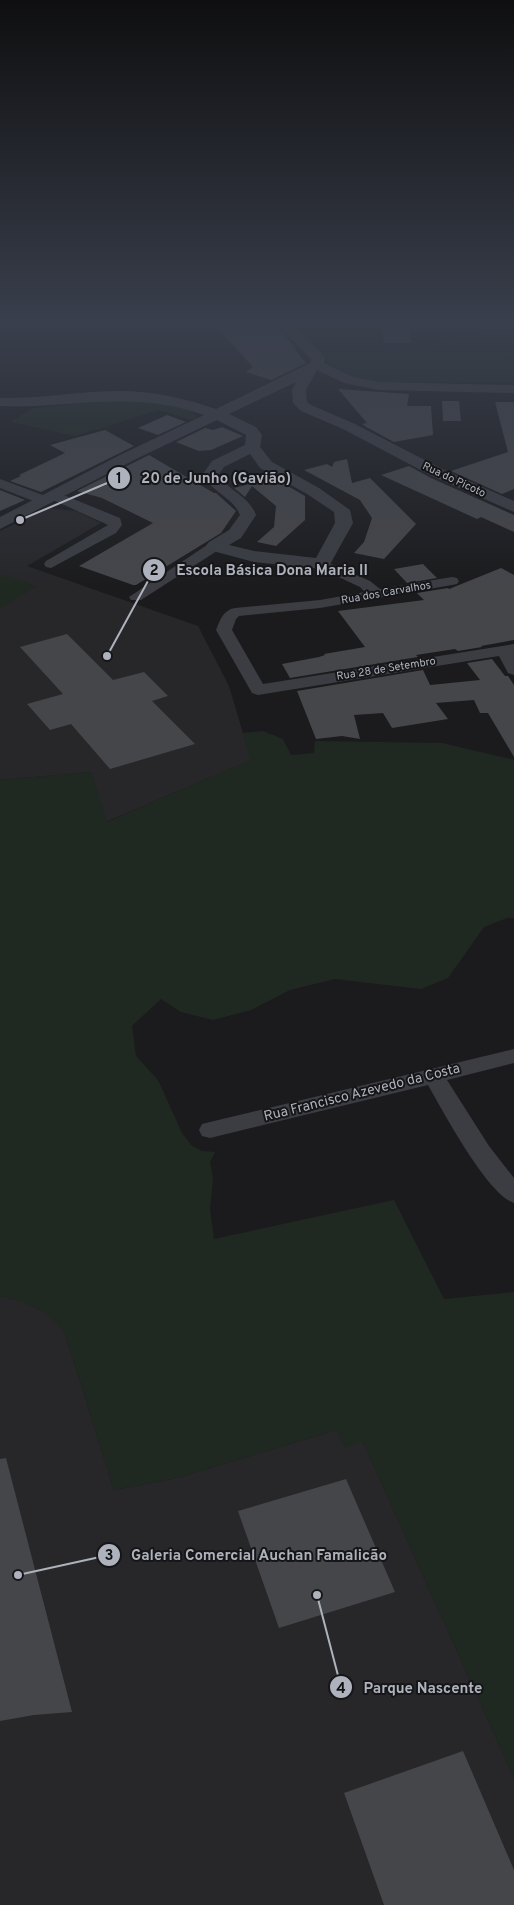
<svg xmlns="http://www.w3.org/2000/svg" width="514" height="1905" viewBox="0 0 514 1905" font-family="Overpass,sans-serif">
<rect width="100%" height="100%" fill="#1b1b1d"/>
<!-- built -->
<path fill="#27272a" d="M47,508L76,511L101,523L27,566L198,626L229,686L251,760L106,822L91,772L0,780V531Z
M0,1296L27,1303L52,1317L65,1334L114,1490L177,1478L336,1430L363,1442L514,1778V1905H0Z"/>
<!-- green -->
<path fill="#202921" d="M300,333L376,334L383,349L425,347L461,338L497,334L514,336V383L371,382L349,377L331,365Z
M109,401C130,401 184,402 198,417L191,420L159,410L75,436L11,422L33,408Z
M0,574L37,586L0,609Z
M263,731L283,739L291,755L314,753L315,741L442,743L514,760V918H507L484,927L448,978L421,989L335,979L290,990L251,1010L213,1020L181,1012L161,999L132,1026L136,1056L158,1080L182,1133L191,1145L202,1151L215,1152L210,1162L213,1179L210,1209L214,1239L394,1200L444,1299L514,1292V1778L363,1442L345,1448L336,1430L177,1478L114,1490L65,1334C45,1308 31,1304 0,1296V780L91,772L107,822L250,760L243,733Z"/>
<!-- building -->
<path fill="#45464a" d="M210,320H270L296,348H294L306,363L271,380L246,372L253,367Z
M381,325H408L411,343H384Z
M338,389L409,394L407,406H431L433,435L394,442L368,428L362,424L367,423Z
M442,401H459L461,421H443Z
M495,402H514V489L502,494L451,471L508,452Z
M167,415L186,422L158,435L138,428Z
M222,427L243,436L211,450L199,451L176,442L205,428L213,430Z
M105,430L134,446L41,492L10,481L21,476L19,475L65,453L50,445Z
M149,455L214,493H216L236,511L221,533L136,585H133L79,566L153,523L102,498L77,491Z
M347,459L352,483L370,478L416,524L384,559L354,553L364,542L372,518L360,500L304,470L327,464L332,467L334,462Z
M409,466L431,478L514,515V532L481,517L477,519L381,475Z
M274,478L305,496V520L276,546L257,542L274,527L276,506L252,486L245,497L234,488Z
M0,490L25,500L0,511Z
M423,564L437,578L407,583L394,569Z
M501,568L514,575V640L481,646L482,647L458,651L455,649L416,655L418,657L290,678L282,664L319,657L325,655L324,654L365,647L338,611L424,600L417,593L448,588L449,589Z
M67,634L113,680L144,672L168,696L152,701L195,744L110,769L71,724L50,730L27,704L63,694L20,647Z
M492,659L505,676H508L514,685V757L488,713H480L474,700L436,703L448,719L392,728L383,713L354,715L360,739L342,736L316,739L297,691L423,670L430,685L480,680L467,663Z
M6,1458L72,1712L34,1715L0,1721V1459Z
M346,1479L395,1592L279,1628L238,1511Z
M463,1751L514,1870V1905H384L344,1793Z"/>
<g fill="none" stroke-linecap="round" stroke-linejoin="round">
<!-- minor -->
<path fill="#3c3d43" fill-rule="evenodd" d="M0,479L51,498L53,501L46,505L41,504L0,488Z
M56,492L120,518L122,525L116,533L51,568L46,567L44,564L46,561L108,525L51,499L49,496Z
M215,542L222,546L220,549L141,600H131L129,597L210,543Z
M322,560L370,581L380,589L452,577L457,578L459,581L457,584L452,585L320,608L239,616L236,619L232,630L263,684L514,644V675L508,673L499,656L258,695L252,693L216,630C220,620 223,610 235,608L320,600L365,592L360,587L317,567L315,564L317,561Z
M514,1049V1063L447,1080L489,1146L514,1178V1203C487,1194 443,1111 428,1085L210,1138L202,1136L199,1130L202,1124L210,1122Z"/>
<!-- tertiary -->
<path fill="#3c3d43" fill-rule="evenodd" d="M273,320H288L323,355L325,358L324,363L353,377L379,382L514,385V393L379,390L344,383L317,370L306,390L307,402L311,405L353,423L444,470L514,501V512L432,476L343,429L301,411L293,403L292,390L296,382L229,414L256,427L262,435L260,447L272,462L319,488L350,510L353,523L328,568L322,569L254,562L209,550L206,546L209,542L229,530L240,515C233,497 212,493 203,474L212,461L245,445L246,435L217,420L132,461L0,529V517L120,455L204,415C130,389 74,409 0,406V398C42,399 84,390 126,391C157,392 187,399 216,409L310,363L311,359ZM250,454L260,468L307,494L334,512L335,523L316,558L254,551L229,545L241,538L256,515C248,494 228,492 219,474L224,467Z"/>
</g>
<!-- sky -->
<linearGradient id="sky" x2="0" y2="1"><stop stop-color="#0f0f10"/><stop offset="0.55" stop-color="#393f4c"/><stop offset="1" stop-color="#393f4c" stop-opacity="0"/></linearGradient>
<rect width="514" height="587" fill="url(#sky)"/>
<g text-anchor="middle" dominant-baseline="central" stroke-width="4" stroke-linejoin="round" paint-order="stroke">
<!-- far-street labels -->
<g font-size="11" fill="#adb2bd" stroke="#161618">
<text transform="translate(454 480) rotate(25)">Rua do Picoto</text>
<text transform="translate(386 593) rotate(-10)">Rua dos Carvalhos</text>
<text transform="translate(386 669) rotate(-9)">Rua 28 de Setembro</text>
</g>
<!-- street labels -->
<g font-size="14" fill="#adb2bd" stroke="#161618">
<text transform="translate(362 1093) rotate(-14)">Rua Francisco Azevedo da Costa</text>
</g>
</g>
<!-- callouts -->
<path fill="none" stroke="#adb2bd" stroke-width="2" d="M20 520L119 478M107 656L154 570M18 1575L109 1555M317 1595L341 1687"/>
<g fill="#adb2bd" stroke="#161618" stroke-width="2">
<circle cx="20" cy="520" r="5"/>
<circle cx="107" cy="656" r="5"/>
<circle cx="18" cy="1575" r="5"/>
<circle cx="317" cy="1595" r="5"/>
<circle cx="119" cy="478" r="12"/>
<circle cx="154" cy="570" r="12"/>
<circle cx="109" cy="1555" r="12"/>
<circle cx="341" cy="1687" r="12"/>
</g>
<g font-size="15" text-anchor="middle" font-weight="bold" fill="#111">
<text x="119" y="483">1</text>
<text x="154" y="575">2</text>
<text x="109" y="1560">3</text>
<text x="341" y="1693">4</text>
</g>
<g font-size="15" text-anchor="middle" font-weight="bold" fill="#adb2bd" stroke="#161618" stroke-width="4" stroke-linejoin="round" paint-order="stroke">
<text x="216" y="483">20 de Junho (Gavião)</text>
<text x="272" y="575">Escola Básica Dona Maria II</text>
<text x="259" y="1560">Galeria Comercial Auchan Famalicão</text>
<text x="423" y="1693">Parque Nascente</text>
</g>
</svg>
